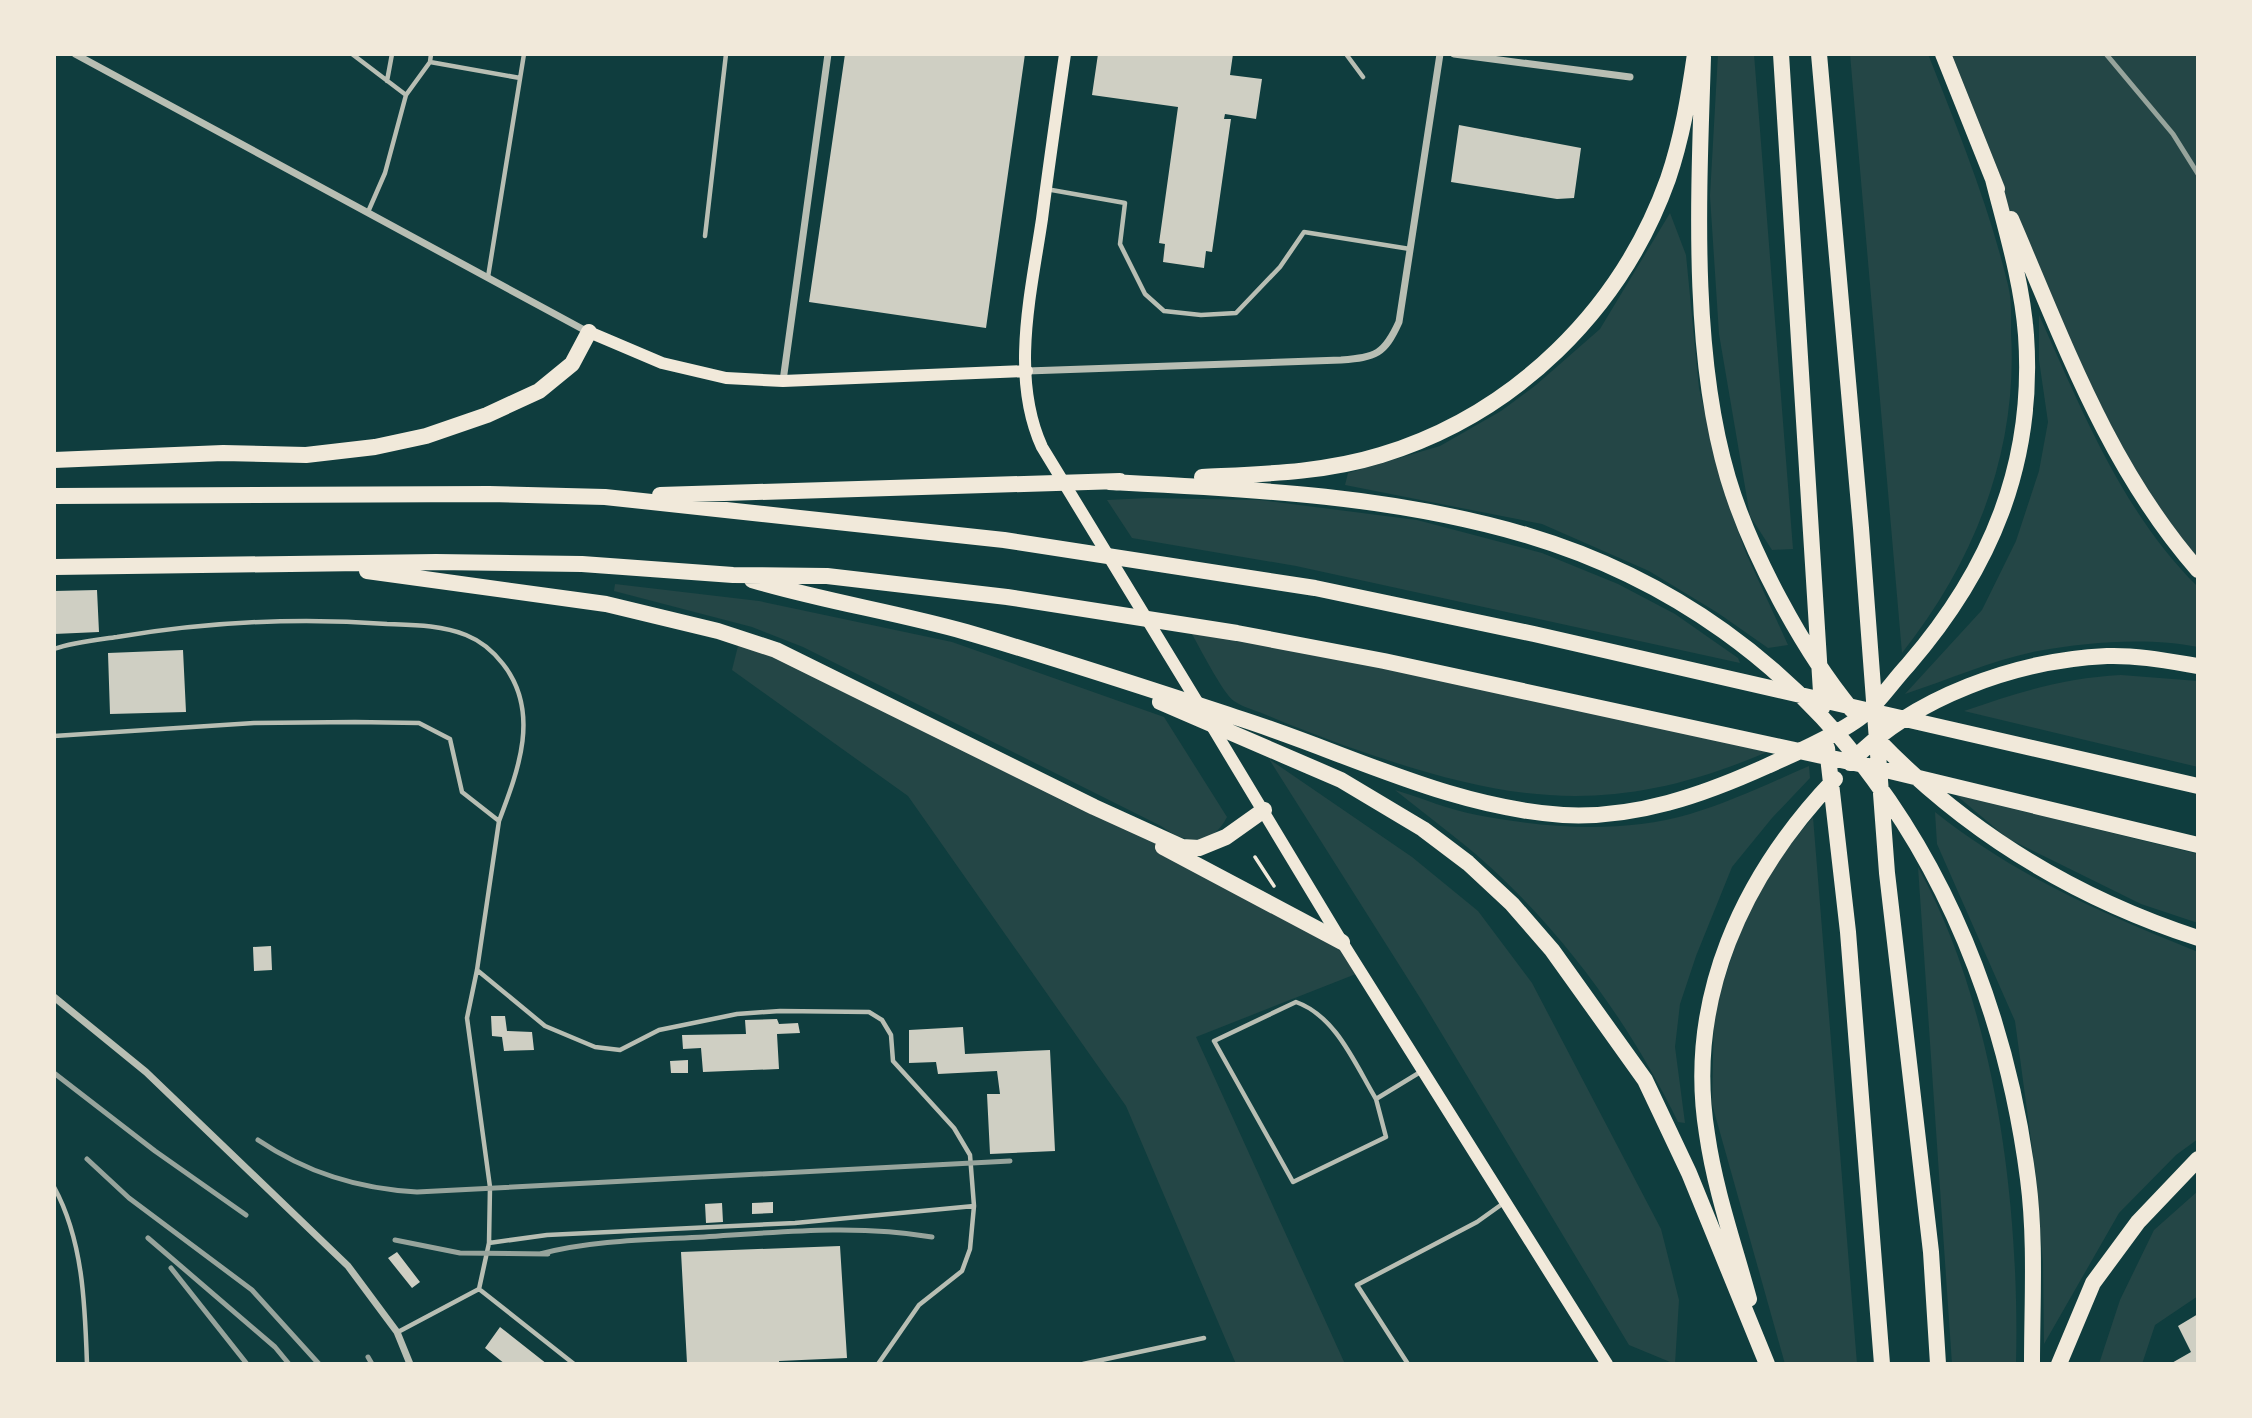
<svg xmlns="http://www.w3.org/2000/svg" width="2252" height="1418" viewBox="0 0 2252 1418" font-family="Jost,sans-serif">
<rect width="100%" height="100%" fill="#0f3d3e"/>
<!-- green -->
<path fill="#244646" d="M1718,54H1754L1793,549L1772,550L1750,516L1719,334L1710,196Z
M1850,54H1928C1958,130 1989,206 2008,285C2012,300 2011,318 2011,333C2018,451 1975,561 1902,653Z
M1943,54H2198V570L2085,390Z
M1670,213L1686,255L1699,388L1724,493L1746,553L1788,645L1768,648L1718,613L1649,571L1542,524L1345,485L1348,473L1440,446L1501,411L1536,385L1600,329Z
M2039,315C2082,410 2122,512 2198,587V647C2148,637 2088,642 2038,651C1993,660 1948,680 1905,694L1982,610L2016,541L2039,471L2048,422L2039,360Z
M1149,498L1260,500L1417,520L1542,553L1618,584L1675,614L1738,658L1740,663L1296,566L1132,538L1107,500Z
M615,584L759,601L952,642L1164,717L1227,817C1211,848 1185,844 1161,826L803,647L752,627L614,591Z
M1189,629L1449,678L1767,752C1606,821 1502,801 1343,745C1316,735 1290,725 1264,714C1255,710 1242,707 1234,701C1223,694 1198,644 1189,629Z
M740,638L1094,807L1342,942L1361,972L1196,1037L1345,1364H1236L1126,1106L908,796L732,670Z
M2121,675L2198,681V767L1964,711C2019,692 2063,678 2121,675Z
M1269,759L1412,857L1478,911L1532,983L1661,1229L1679,1300L1675,1364L1629,1345L1422,1001Z
M1809,766L1810,778L1772,818L1732,867L1696,956L1680,1004L1675,1047L1685,1123L1678,1122C1634,1032 1575,948 1502,878C1469,846 1431,819 1395,790C1422,798 1449,810 1477,815C1546,828 1621,834 1690,814C1731,802 1770,783 1809,766Z
M1956,795L2198,854V923L2141,904L2007,838Z
M1935,812C2017,877 2102,913 2198,952V1139L2176,1155L2119,1213L2044,1344L2043,1263L2036,1177L2015,1021L1937,844Z
M1813,817L1857,1364H1785L1712,1104L1714,1010L1748,908L1789,846Z
M1918,867C1995,1006 2020,1205 2016,1364H1952Z
M2198,1191V1296L2155,1325L2142,1364H2099L2120,1300L2154,1230Z"/>
<!-- building -->
<path fill="#cfcfc3" d="M845,54H1025L986,328L809,302Z
M1098,54H1233L1230,75L1262,79L1256,119L1225,114L1224,119H1231L1212,252L1206,251L1204,268L1163,262L1165,244L1159,243L1178,107L1092,95Z
M1459,125L1581,148L1574,198L1557,199L1451,182Z
M97,590L99,632L54,634V591Z
M183,650L186,712L110,714L108,653Z
M271,946L272,970L254,971L253,947Z
M491,1016H505L507,1031L532,1032L534,1050L504,1051L502,1037L492,1036Z
M777,1019L779,1024L798,1023L800,1033L777,1034L779,1069L703,1072L701,1048L683,1049L682,1035L746,1034L745,1020Z
M963,1027L965,1054L1050,1050L1055,1151L990,1154L987,1094H1000L997,1071L938,1074L936,1062L909,1063V1030Z
M688,1060V1073H671L670,1061Z
M773,1202V1213L752,1214V1203Z
M722,1203L723,1222L706,1223L705,1204Z
M840,1246L847,1358L779,1361V1364L687,1363L681,1252Z
M397,1252L420,1282L412,1288L388,1258Z
M2198,1314V1364H2170L2191,1352L2178,1326Z
M500,1327L547,1364H505L485,1348Z"/>
<g fill="none" stroke-linecap="round" stroke-linejoin="round">
<!-- path -->
<path stroke="#f1e9da" stroke-width="3.5" d="M1255,857L1274,886"/>
<!-- service -->
<path stroke="#b8beb3" stroke-width="4.5" d="M352,54L406,95
M1346,54L1363,77
M430,62L520,78
M387,81L392,54
M1046,189L1125,203L1120,244L1145,294L1164,311L1201,315L1236,313L1280,267L1304,232L1410,249
M368,212L385,173L406,95L430,62L431,54
M705,236L726,54
M488,277L524,54
M54,649C74,642 96,640 117,637C207,622 296,617 387,624C413,625 441,625 466,635C481,641 493,651 503,664C541,712 518,771 499,821
M54,736L254,723L355,722L419,723L450,739L462,792L499,821L477,970L467,1018L490,1187L489,1243
M477,970L545,1026L595,1047L620,1050L659,1030L737,1014L780,1011L869,1012L882,1020L891,1035L893,1061L954,1128L970,1155L974,1206L970,1249L962,1271L919,1305L878,1364
M1376,1099C1355,1064 1336,1016 1296,1002L1214,1041L1293,1182L1386,1137L1376,1099L1422,1071
M54,1187C83,1240 85,1304 87,1364
M479,1289L489,1243L547,1235L795,1223L974,1206
M398,1332L479,1289L574,1364
M1083,1364L1204,1338
M1408,1364L1357,1285L1477,1222L1505,1202"/>
<!-- minor -->
<path stroke="#b8beb3" stroke-width="7" d="M75,54L588,332
M1454,54L1630,77
M1027,371L1341,360C1376,357 1384,355 1399,322L1440,54
M783,381L828,54
M54,997L146,1072L348,1266L397,1332L410,1364"/>
<!-- primary -->
<path stroke="#f1e9da" stroke-width="12" d="M1065,54C1057,109 1049,164 1042,219C1031,293 1010,377 1042,447L1201,708
M589,332L662,363L726,378L783,381L1027,371
M1210,723L1342,942L1607,1364"/>
<!-- motorway -->
<path stroke="#f1e9da" stroke-width="16" d="M1781,54L1822,708
M1819,54L1861,528L1887,873L1931,1252L1938,1364
M1943,54L1997,189
M1703,57C1699,189 1690,350 1728,478C1750,552 1803,651 1852,710
M2011,219C2064,342 2108,467 2198,570
M54,460L223,453L306,455L375,447L426,436L487,415L539,391L572,364L589,332
M1202,477C1261,474 1323,473 1381,455C1515,414 1621,310 1668,179C1682,138 1689,96 1695,54
M1109,482C1250,489 1390,495 1526,535C1822,623 1990,884 2028,1179C2036,1240 2032,1302 2032,1364
M660,495L1120,481
M54,496L489,494L605,497L1004,540L1315,588L1534,634L2198,786
M54,567L436,562L582,564L733,575L827,576L1007,597L1237,633L1384,661L1873,767L2198,845
M367,571L606,604L718,631L776,650L1094,807L1182,847L1199,848L1226,837L1264,810
M752,580C822,601 895,612 966,632C1056,658 1146,688 1235,717C1344,751 1447,807 1563,815C1635,819 1703,795 1767,766C1794,754 1846,731 1867,712C1882,698 1894,680 1908,665C1991,569 2035,463 2026,335C2022,282 2006,230 1993,179
M1160,702L1341,780L1423,829L1468,863L1512,904L1552,950L1645,1080L1689,1173L1767,1364
M1876,738C1965,831 2075,898 2198,938
M1827,748L1848,932L1882,1364
M1850,763C1912,697 2018,660 2107,656C2137,655 2168,661 2198,666
M1163,847L1342,942
M1749,1299C1734,1244 1715,1190 1707,1134C1685,999 1743,875 1835,779
M2059,1364L2093,1283L2138,1222L2198,1159"/>
<!-- rail -->
<path stroke="#97a49c" stroke-width="5" d="M2106,54L2173,134L2198,174
M54,1073L155,1151L246,1215
M258,1140C307,1173 358,1189 417,1192L1010,1161
M87,1159L129,1198L252,1290L319,1364
M148,1238L275,1347L289,1364
M395,1240L460,1253L548,1254
M540,1254C594,1240 648,1240 704,1237C780,1232 857,1224 932,1237
M171,1268L247,1364
M368,1357L372,1364"/>
</g>
<!-- border -->
<rect width="2252" height="1418" fill="none" stroke="#f1e9da" stroke-width="112"/>
</svg>
